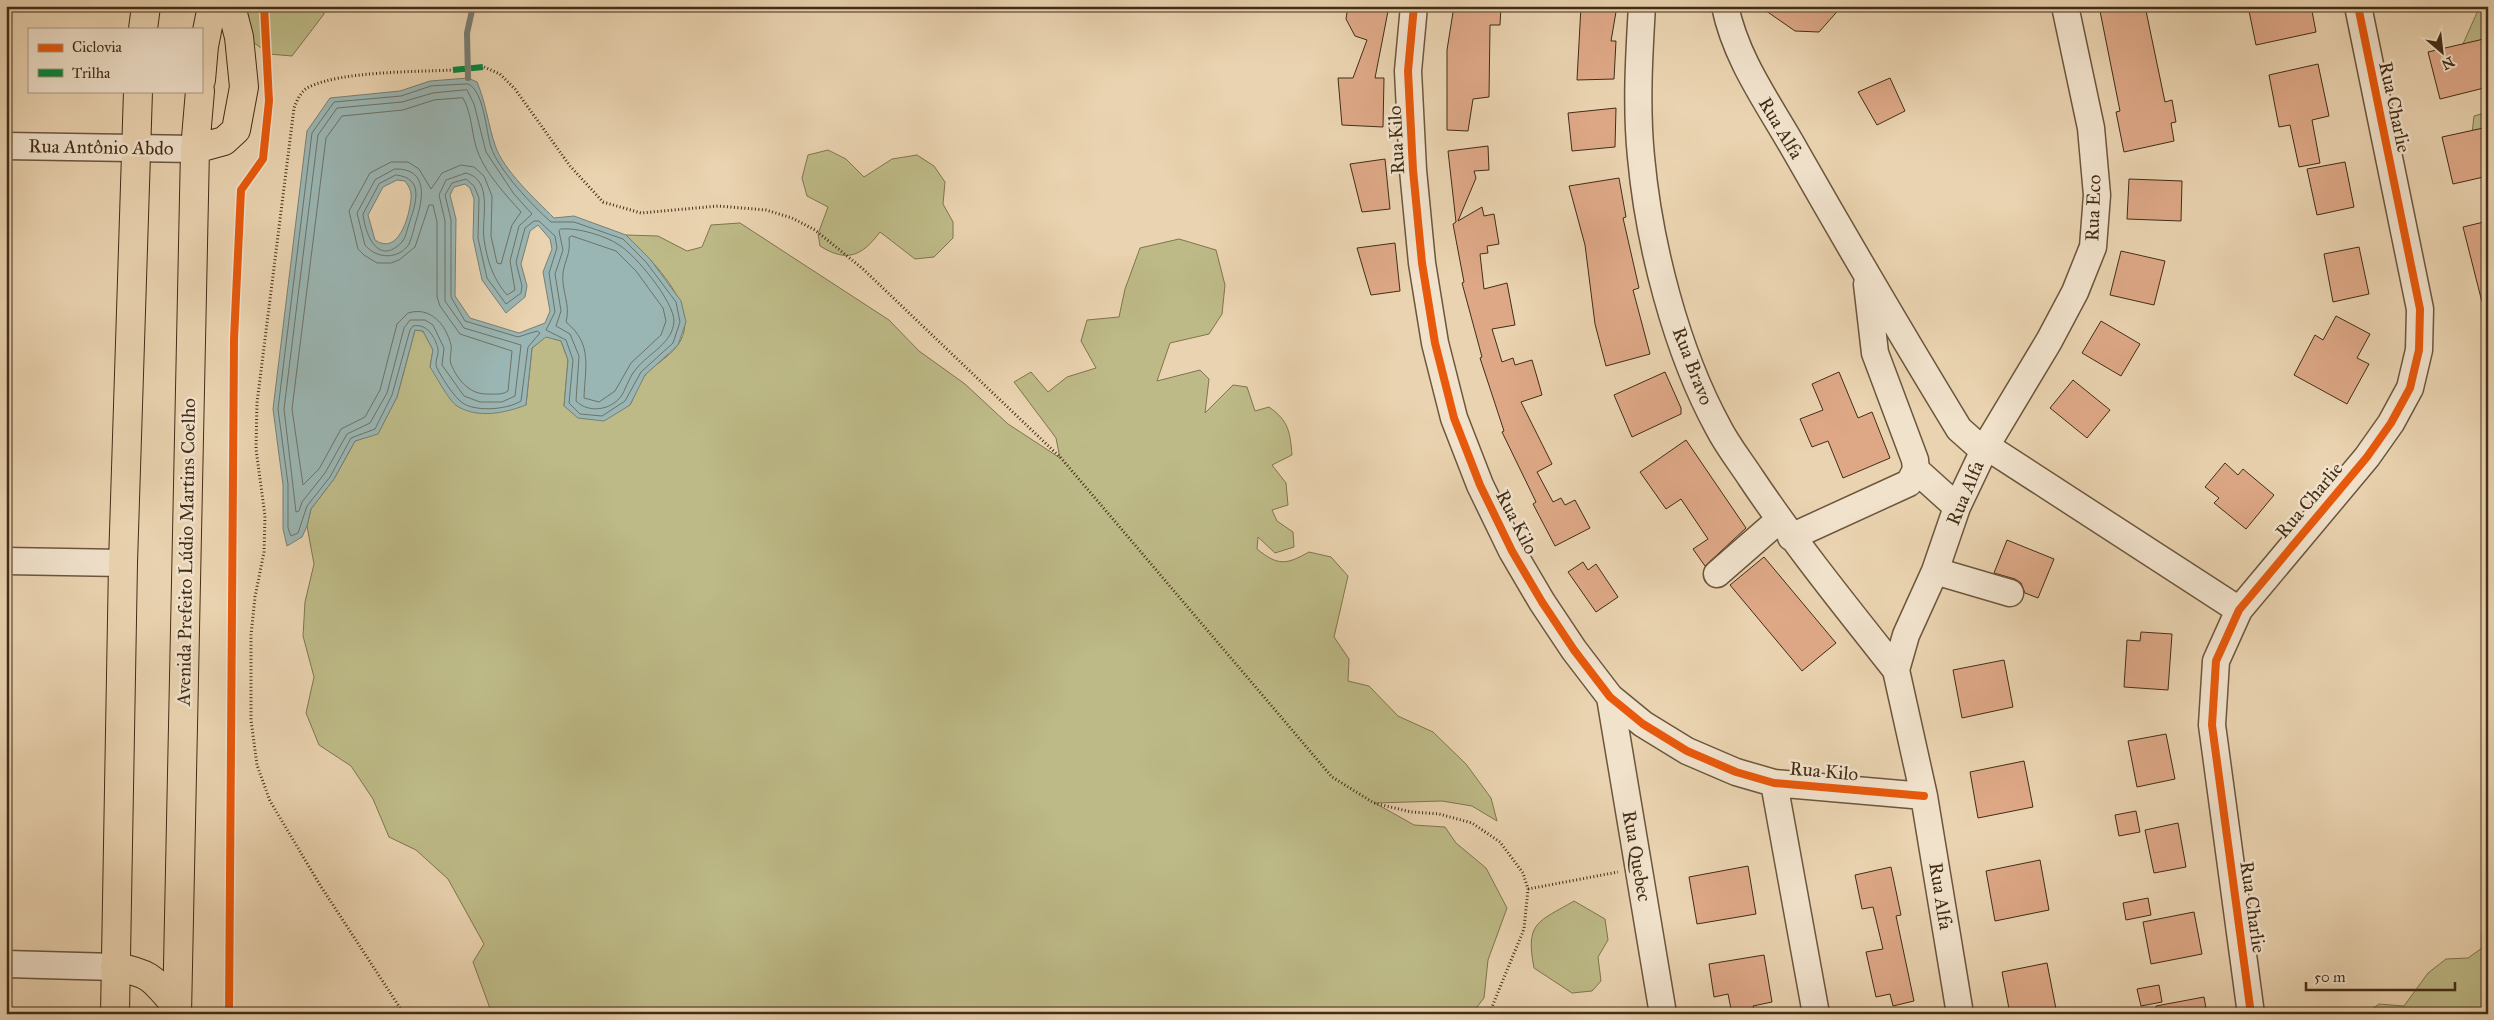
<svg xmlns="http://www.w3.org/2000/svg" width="2494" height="1020" viewBox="0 0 2494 1020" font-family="'IM FELL Great Primer',serif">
<rect width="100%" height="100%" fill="#ead3b0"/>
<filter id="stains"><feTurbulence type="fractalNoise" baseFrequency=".004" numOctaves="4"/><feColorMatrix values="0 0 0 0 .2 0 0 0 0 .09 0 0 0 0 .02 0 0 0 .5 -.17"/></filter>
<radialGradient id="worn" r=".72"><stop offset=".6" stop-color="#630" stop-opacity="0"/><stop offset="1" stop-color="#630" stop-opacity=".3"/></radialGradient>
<!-- green -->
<path fill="#bdba87" stroke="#80744e" d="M242,6H325L324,14L292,56L269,54L249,39Z
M2480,6H2488V80L2458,55Z
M2488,112V153L2471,142L2474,116Z
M828,150L846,159L864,177L892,159L917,155L934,166L945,182L943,204L953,222V238L934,257L915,259L880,232C862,256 847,263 820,246L818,234L828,207L807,196L802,178L808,155Z
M740,223L889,320L919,351L965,384L1008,424L1060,458L1056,438L1014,382L1031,372L1048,392L1067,377L1096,368L1081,341L1087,320L1119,317L1125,289L1140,248L1179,239L1216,250L1225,285L1222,314L1209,334L1170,343L1157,381L1200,370L1209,379L1205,413L1233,385L1247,387L1255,411L1269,407C1289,421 1290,432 1292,455L1272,465L1286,483L1288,505L1272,510L1277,521L1293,532L1294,547L1275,553L1258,537L1257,549C1278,566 1286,565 1309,552L1331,557L1348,576L1334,637L1349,659L1348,681L1369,686L1398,716L1433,732L1466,764L1491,798L1497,821L1472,806L1442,801L1375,803L1414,825L1445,827L1456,843L1486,868L1507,908L1488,960L1484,998L1473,1012L492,1014L473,962L484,944L448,879L416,850L389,837L373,799L351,766L319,745L306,713L314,677L303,636L305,602L314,564L307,526L311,509L334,479L355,441L378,433L397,397L415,330L423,331L433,350L430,367L526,405L532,348L546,336L561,341L568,360L564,406L630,405C635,395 639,382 646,374C655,364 669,357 677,346C705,310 650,259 626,235L658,236L687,251L702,247L711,225Z
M1574,901L1605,919L1608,940L1598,957L1601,981L1592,991L1572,993L1534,968C1525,922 1538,922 1574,901Z
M2488,927V1014H2365L2379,1004L2404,1006L2428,973L2446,959L2468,958L2482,948V933Z"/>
<!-- water -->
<path fill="#9ab6b4" stroke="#777f75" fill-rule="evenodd" d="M468,78L477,82C486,103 488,124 495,145C503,170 536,200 554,218L574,216L626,235L650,259L681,301L686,322L678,345L645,375L630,405L604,421L578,418L564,406L568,360L561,341L546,337L532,348L526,405C505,413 478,419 457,406C449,401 436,376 430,367L433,350L423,331L415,330L397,397L378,434L355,441L334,479L311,509L307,526L302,537L287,546L283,529V485L273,409L307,131L330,98L400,91L430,81ZM397,180L405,181C409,186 412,192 411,199C409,218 398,256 375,240L368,215L383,187ZM465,184L470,188L474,199L473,238L482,280L506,313L525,297L527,286L521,264L530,231L538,225L550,239L552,249L543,272L550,311L545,323L519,333L470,318L455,296L456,219L450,195L454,187Z"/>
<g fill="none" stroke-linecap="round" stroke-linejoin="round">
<!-- shore -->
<path stroke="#6e7265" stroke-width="1" d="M468,84C484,90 486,132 491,147C499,171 533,206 551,222H574L623,239L646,262L676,302L680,322L673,343L641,372L625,401L602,416L580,414L569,403L573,360L566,340L546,330L555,312L549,273L557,248L555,236L539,221H534L525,228L516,262L522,286L521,293L506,304L487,278L478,238L479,198L474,186L466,179L452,183L445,195L451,220V297L465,321L518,337L537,331L540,333L528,347L521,401C507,410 471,413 459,400C451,392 442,378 437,368C434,362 439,355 438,349C435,336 426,323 413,326L410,330L392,395L375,429L351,438L330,477L307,506L298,533L291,536L288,528V484L278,409L312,133L334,102L401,96L431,86Z
M467,90L474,104L486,152L514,194L532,214L519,226L510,261L515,290L507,295C493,279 487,260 484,239C481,219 494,180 466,173L446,180L439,195L445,221V301L464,328L521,345L515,396L502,402H480L464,396L442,365L444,348L433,325L425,320H410L404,328L387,393L370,423L347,434L325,473L302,502L299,511L296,512L284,409L318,135L337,108L402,102L433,93Z
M463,98C473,115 471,137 479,155C488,176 506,195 521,212L512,225L501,264L497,263L491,236L492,196L484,176L474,167L461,165L442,173L431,189L419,169L408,162H391L370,173L349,211L358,249L364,255L377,263H391L399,260L415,247L429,205H433L437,222V297L440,306L460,334L512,351L508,391C502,395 495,394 486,394C469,394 457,379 451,364C449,359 452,351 451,345C446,325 431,306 408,313L397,324L380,390L365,417L341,429L319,469L303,485L292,409L326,138L342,116L403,110L434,100Z
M395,169C429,168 423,199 416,221C414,228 412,237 409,244C399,260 376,259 365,245L357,213L375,180Z
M396,175C426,178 415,205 409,224C407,229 406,238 402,242C378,267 365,234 363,214L379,184Z
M561,229C576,227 607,236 619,245C636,255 674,302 674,321C673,343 649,353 637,368C630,375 627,386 622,395C612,410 589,414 576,401L579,356L570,334L556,326L561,311L555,274L563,250L559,231Z
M572,236L616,251L636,271L663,308L666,321L661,335L631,363L615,391L599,402L584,398C585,367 593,344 566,322C571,305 561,290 563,273C565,259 571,254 569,238Z"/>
<!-- stream -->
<path stroke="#777f75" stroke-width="6" d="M468,78L467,33L473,6"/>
</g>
<!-- building -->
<path fill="#dea887" stroke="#422d16" d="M1348,6H1389L1375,78H1384L1383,127L1342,125L1338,78H1353L1367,40L1355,36L1346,19Z
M1454,6H1501L1500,25H1490L1489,97L1473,99L1468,131L1447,130V50Z
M1581,6H1617L1611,41H1616L1614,79L1577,80Z
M1759,6H1842L1819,32L1795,31Z
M2099,6H2145L2165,102L2172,100L2176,122L2171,123L2174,141L2124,152L2116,112L2120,111Z
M2248,6H2311L2316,32L2256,45Z
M2488,38V87L2440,99L2428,52Z
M2318,64L2329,116L2312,120L2320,163L2299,167L2290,125L2279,127L2269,75Z
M1890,78L1905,111L1877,125L1858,92Z
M1616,108L1615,147L1572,151L1568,113Z
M2488,127V176L2453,184L2442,137Z
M1488,146L1489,170L1474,171L1476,178L1458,221L1482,207L1484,216L1494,214L1499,244L1487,246L1488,253L1480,254L1484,289L1507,283L1515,325L1492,329L1502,362L1513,358L1515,365L1532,360L1539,384L1542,395L1521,402L1552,464L1537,472L1553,502L1561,498L1565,505L1575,500L1590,528L1555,546L1533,504L1536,502L1502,432L1504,431L1480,358L1482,357L1462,283L1464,282L1453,224L1456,222L1448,151Z
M1385,159L1390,209L1362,212L1350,164Z
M2345,162L2354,207L2317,215L2307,169Z
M1619,178L1626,217L1623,218L1639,288L1633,290L1650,354L1606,366L1595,324L1585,245L1569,186Z
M2129,179L2182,181L2181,221L2127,219Z
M2488,221V301L2482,302L2463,227Z
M1395,243L1400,291L1371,295L1357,248Z
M2359,247L2369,294L2333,302L2324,254Z
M2121,251L2165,261L2154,305L2110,295Z
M2336,316L2370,334L2357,358L2369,364L2347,404L2294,375L2315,335L2323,340Z
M2101,321L2140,344L2121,376L2082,353Z
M1665,372L1681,408V414L1632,437L1614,395Z
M1839,372L1858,418L1872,412L1890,458L1843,478L1828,441L1812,447L1800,419L1823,410L1812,384Z
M2073,380L2110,410L2087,438L2050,408Z
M1686,440L1746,528L1705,566L1693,549L1708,539L1681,499L1666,509L1640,472Z
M2225,463L2238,475L2243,469L2274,495L2246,529L2214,503L2219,498L2205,487Z
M2007,540L2054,559L2038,598L2025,593L2021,583L2015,579L1994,573Z
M1764,557L1836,643L1802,671L1730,585Z
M1583,562L1588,570L1596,564L1618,597L1596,612L1568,572Z
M2141,632L2172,634L2168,690L2124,687L2127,640L2140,641Z
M2004,660L2013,707L1962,718L1953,670Z
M2166,734L2175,779L2137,787L2128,741Z
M2024,761L2033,807L1978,818L1970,772Z
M2136,811L2140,832L2119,836L2115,815Z
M2178,823L2186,867L2154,873L2145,830Z
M2040,860L2049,910L1995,921L1986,871Z
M1748,866L1756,914L1697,924L1689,877Z
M1891,867L1901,915L1896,916L1914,1001L1893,1006L1890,994L1876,997L1866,952L1883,949L1873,907L1862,909L1855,875Z
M2148,898L2151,915L2126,920L2123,903Z
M2194,912L2202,954L2151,964L2143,922Z
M1764,955L1772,1002L1753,1006L1755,1014H1732L1728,994L1714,997L1709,964Z
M2047,963L2057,1014H2010L2002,972Z
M2159,985L2162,1002L2141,1006L2137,989Z
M2204,997L2207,1014H2156V1006Z"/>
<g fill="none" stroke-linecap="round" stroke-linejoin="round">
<!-- minor casing -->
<g stroke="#6c563c" stroke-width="29">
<path id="minor" d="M1414,6L1408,71L1413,170L1422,263L1435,343L1454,418L1480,485L1512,551L1542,602L1574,650L1610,697L1643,724L1687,751L1736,772L1774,783L1924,796
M1642,6C1639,56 1636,107 1641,157C1649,244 1676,350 1718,427C1727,445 1740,461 1751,478C1796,545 1846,607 1896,670
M1725,6C1736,60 1769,104 1796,152C1849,245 1903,337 1959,429L1977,445L1986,446
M6,146L195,149
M1986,446L2239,610
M1916,470L1957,507
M1791,537L1909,483L1916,470L1915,460L1875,353L1867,284
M6,561L123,563
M1935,571L2010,593
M1717,574L1779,520
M1610,697L1663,1014
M1774,783L1816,1014
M6,964L115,967
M1960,1014L1924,796L1896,670L1906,635L1935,571L1957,507L1986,446L2049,341L2075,292L2093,247L2097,195L2091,128L2065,6
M2251,1014L2212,725L2216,661L2239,610L2367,457L2391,423L2410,388L2419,350L2420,309L2358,6"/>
</g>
<!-- major casing -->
<g stroke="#422d16" stroke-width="30">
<path id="major" d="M143,29L146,6
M201,80L204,46L212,6
M195,149L224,141L236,130L244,87L239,37L231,6
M115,967C151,973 153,979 176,1006
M115,1014L123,563L138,91
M177,1014L195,149L200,91"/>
</g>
<!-- path -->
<path stroke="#422d16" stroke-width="3" stroke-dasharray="1 2.5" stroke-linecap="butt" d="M484,67L500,74L515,89L570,166L603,202L641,213L718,206L766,210L792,218L815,230L863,269L1061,458L1332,777L1374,803L1411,812L1439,814L1472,823L1500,842L1523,873L1528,889L1524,929L1489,1014
M1528,889L1618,872
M404,1014L320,885L270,801L257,765L251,720V635L255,597L264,552L265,516L256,449L257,403L294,108C297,100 301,91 309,87C342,71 414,72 453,70"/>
<!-- minor -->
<use href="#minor" stroke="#f1e2cc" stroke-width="26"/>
<!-- major -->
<use href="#major" stroke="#ead3b0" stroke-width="28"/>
<!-- quiet -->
<path stroke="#00873e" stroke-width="6" stroke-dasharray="12 6" stroke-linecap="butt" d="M453,70L484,67"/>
<!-- cycleway casing -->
<g stroke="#f1e2cc" stroke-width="11">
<path id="cycleway" d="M1414,6L1408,71L1413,170L1422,263L1435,343L1454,418L1480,485L1512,551L1542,602L1574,650L1610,697L1643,724L1687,751L1736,772L1774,783L1924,796
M229,1014L234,339L241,190L263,159L269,101L264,6
M2251,1014L2212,725L2216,661L2239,610L2367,457L2391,423L2410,388L2419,350L2420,309L2358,6"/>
</g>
<!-- cycleway -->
<use href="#cycleway" stroke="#e8590c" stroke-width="8"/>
</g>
<g text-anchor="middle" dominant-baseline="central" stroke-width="5" stroke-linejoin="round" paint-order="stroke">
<!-- street labels -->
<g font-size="19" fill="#422d16" stroke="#f1e2cc">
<text transform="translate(2395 107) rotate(78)">Rua Charlie</text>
<text transform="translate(1781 128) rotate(59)">Rua Alfa</text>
<text transform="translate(1396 140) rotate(-93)">Rua Kilo</text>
<text transform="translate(101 147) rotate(1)">Rua Antônio Abdo</text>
<text transform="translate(2093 208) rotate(-88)">Rua Eco</text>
<text transform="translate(1693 366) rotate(69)">Rua Bravo</text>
<text transform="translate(1965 493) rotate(-67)">Rua Alfa</text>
<text transform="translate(2309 500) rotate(-50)">Rua Charlie</text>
<text transform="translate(1517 522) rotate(63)">Rua Kilo</text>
<text transform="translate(186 552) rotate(-89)">Avenida Prefeito Lúdio Martins Coelho</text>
<text transform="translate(1824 771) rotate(5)">Rua Kilo</text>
<text transform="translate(1637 856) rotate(80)">Rua Quebec</text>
<text transform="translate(1941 896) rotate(81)">Rua Alfa</text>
<text transform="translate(2253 907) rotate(82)">Rua Charlie</text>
</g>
</g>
<!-- margin -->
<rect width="2494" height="1020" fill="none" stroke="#ead3b0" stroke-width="25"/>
<rect x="8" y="8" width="2479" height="1005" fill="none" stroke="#422d16" stroke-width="2.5"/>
<rect x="12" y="12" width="2469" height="995" fill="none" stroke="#422d16"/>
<!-- legend -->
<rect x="28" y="28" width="175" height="65" fill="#f1e2cc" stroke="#ab9a83"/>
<rect x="38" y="44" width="25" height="8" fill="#e8590c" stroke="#ab9a83"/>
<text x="72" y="52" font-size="15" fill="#422d16">Ciclovia</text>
<rect x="38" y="69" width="25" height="8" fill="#00873e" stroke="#ab9a83"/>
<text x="72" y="78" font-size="15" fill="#422d16">Trilha</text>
<!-- north arrow -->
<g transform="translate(2442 52) rotate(152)" stroke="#f1e2cc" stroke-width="4" paint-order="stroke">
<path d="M0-4L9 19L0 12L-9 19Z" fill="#422d16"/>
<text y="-8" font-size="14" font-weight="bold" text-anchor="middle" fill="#422d16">N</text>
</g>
<!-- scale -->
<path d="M2306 982v8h149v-8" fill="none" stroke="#422d16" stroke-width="2.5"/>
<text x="2314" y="982" font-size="15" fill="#422d16" stroke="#f1e2cc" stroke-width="4" paint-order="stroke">50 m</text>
<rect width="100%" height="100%" filter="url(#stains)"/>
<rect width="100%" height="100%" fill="url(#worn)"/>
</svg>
